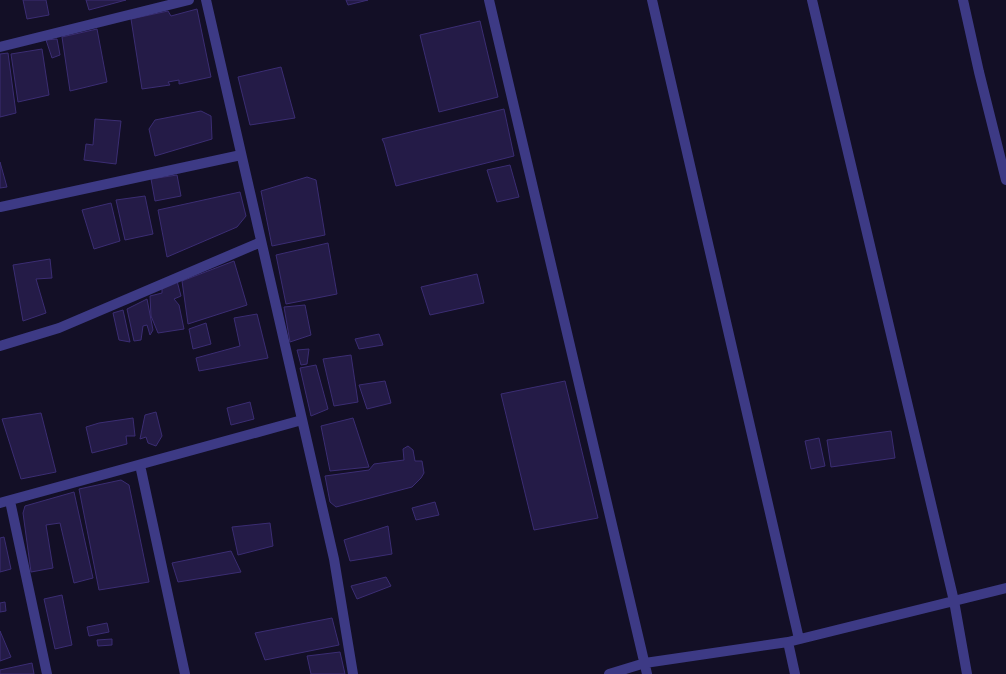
<svg xmlns="http://www.w3.org/2000/svg" width="1006" height="674" viewBox="0 0 1006 674" font-family="'Fira Sans Condensed',sans-serif">
<rect width="100%" height="100%" fill="#130f26"/>
<!-- building -->
<path fill="#241b47" stroke="#3b2d73" d="M23,0H46L49,15L27,19Z
M86,0H126L89,10Z
M346,0H368L348,5Z
M197,9L211,77L179,84V80L168,82L170,85L142,89L131,19L168,11L171,16Z
M480,21L498,97L439,112L420,35Z
M97,29L107,82L70,91L62,37Z
M57,39L60,55L52,58L46,40Z
M42,49L49,95L18,102L11,54Z
M8,53L16,113L0,117V54Z
M281,67L295,118L250,125L238,77Z
M504,109L514,156L396,186L384,143L382,139Z
M201,111L211,116L212,139L155,156L149,129L155,120Z
M95,119L121,121L116,164L84,160L86,144L93,145Z
M0,162L7,187L0,188Z
M510,165L519,197L497,202L487,170Z
M177,175L181,196L155,201L151,179Z
M307,177L316,180L325,235L272,246L261,191Z
M240,192L246,216L237,227L167,257L158,210Z
M145,196L153,234L125,240L116,200Z
M111,203L120,241L94,249L82,210Z
M328,243L337,294L286,304L276,255Z
M50,259L52,278L36,279L46,313L23,321L13,265Z
M234,261L247,305L188,324L182,281Z
M477,274L484,303L430,315L421,287Z
M177,281L181,296L174,299L179,305L184,329L158,333L151,316L150,296L162,293V288Z
M147,299L153,330L150,335L147,325L143,326L141,340L134,341L127,309Z
M305,305L311,335L290,342L284,307Z
M123,310L130,342L119,340L113,313Z
M257,314L268,358L199,371L196,358L240,346L234,318Z
M206,323L211,344L193,349L189,329Z
M379,334L383,345L359,349L355,339Z
M309,349L307,364L301,365L297,350Z
M351,355L358,402L334,406L323,359Z
M316,365L328,409L311,416L300,368Z
M385,381L391,403L367,409L359,385Z
M565,381L598,518L534,530L501,394Z
M250,402L254,419L231,425L227,408Z
M156,412L162,436L156,446L148,443L146,437L140,439L145,415Z
M41,413L56,472L21,479L2,419Z
M133,418L135,436H126L127,444L92,453L86,427L99,423Z
M353,418L369,467L330,471L321,426Z
M891,431L895,458L831,467L827,440Z
M819,438L825,466L811,469L805,441Z
M408,446L413,450L415,461H422L424,473L421,478L412,487L336,507L330,502L325,476L369,470L374,464L404,460L403,449Z
M121,480L129,485L149,582L99,590L79,489Z
M74,492L93,578L74,583L60,523L46,525L53,568L31,572L23,513L25,506Z
M435,502L439,515L416,520L412,508Z
M270,523L273,546L238,555L232,527Z
M388,526L392,554L350,561L344,540Z
M4,537L11,569L0,572V538Z
M231,551L241,572L178,582L172,563Z
M386,577L391,586L357,599L351,586Z
M62,595L72,645L55,649L44,599Z
M5,602L6,611L0,612V603Z
M332,618L339,645L265,660L255,633Z
M107,623L109,632L89,636L87,627Z
M0,631L11,657L0,661Z
M112,639V645L98,646L97,640Z
M340,652L345,674H311L307,656Z
M32,663L34,674H0V670Z"/>
<g fill="none" stroke-linecap="round" stroke-linejoin="round">
<!-- street -->
<path stroke="#3d3a85" stroke-width="10" d="M206,0L334,559L353,674
M489,0L647,674
M652,0L799,639
M812,0L954,601L967,674
M963,0L979,72L1006,180
M0,47L189,0
M0,207L241,155
M0,346L59,328L261,242
M140,465L185,674
M10,501L47,674
M0,503L302,420
M788,642L795,674
M609,674L645,663L788,642L1006,588"/>
</g>
</svg>
